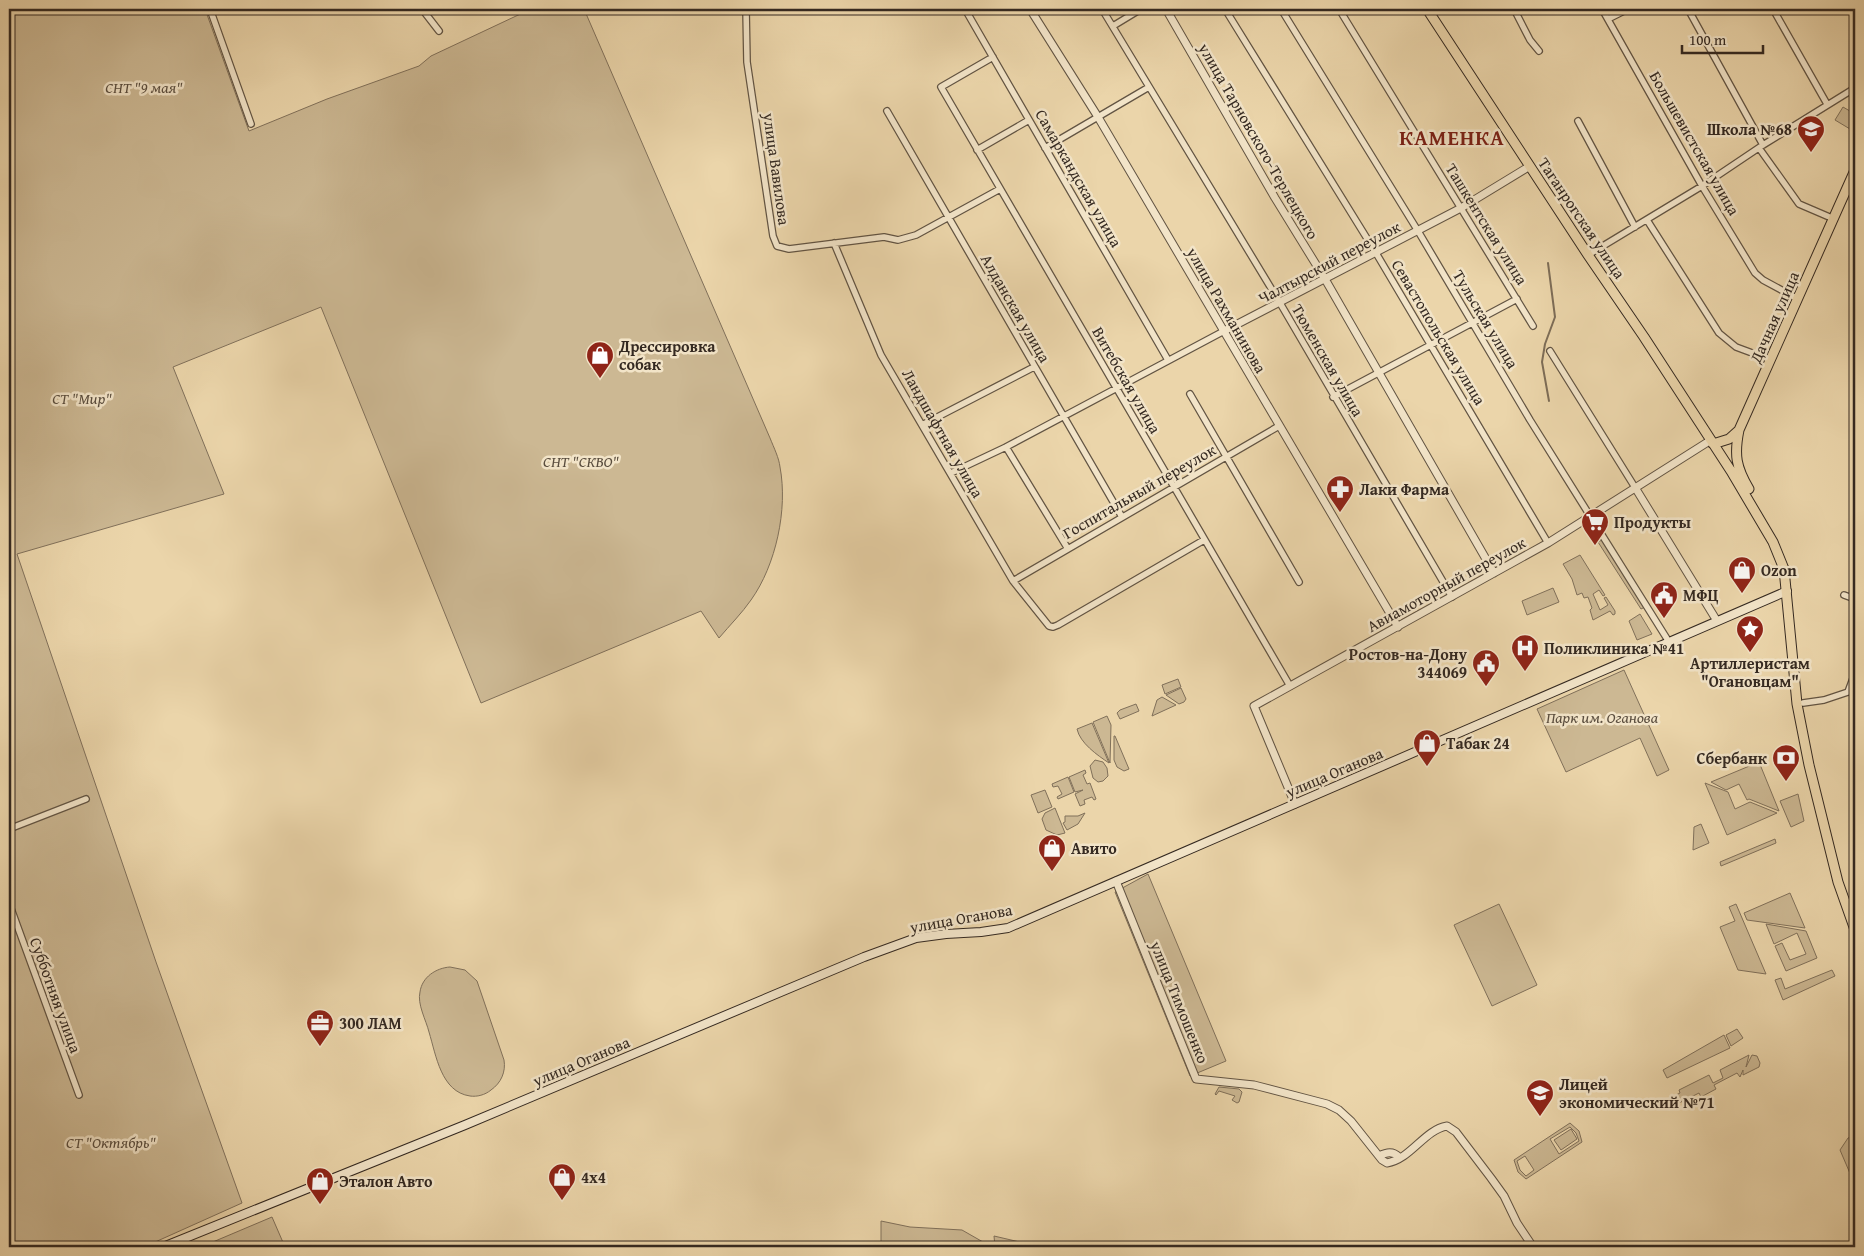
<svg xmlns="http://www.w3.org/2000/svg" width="1864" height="1256" viewBox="0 0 1864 1256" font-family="'Gentium Book Plus',serif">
<rect width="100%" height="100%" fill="#ebd5aa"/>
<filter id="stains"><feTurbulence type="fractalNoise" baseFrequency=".004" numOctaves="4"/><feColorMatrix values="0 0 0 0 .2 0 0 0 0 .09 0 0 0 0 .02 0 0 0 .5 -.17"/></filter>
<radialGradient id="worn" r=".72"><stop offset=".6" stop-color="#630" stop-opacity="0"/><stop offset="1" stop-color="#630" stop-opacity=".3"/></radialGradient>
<!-- green -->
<path fill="#ccb893" stroke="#80705a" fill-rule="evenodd" d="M9,9H205L249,131L327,99L419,66L431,56L531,9H584L770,438C774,448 779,458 780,467C788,509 776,565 751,600C742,613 730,625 719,638L701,611L481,703L321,307L173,367L224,494L17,554L156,962L242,1203L144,1247H9Z
M1843,107L1855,114V132L1835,120Z
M1602,540L1645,607L1641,609L1598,542Z
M1580,555L1605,595L1603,596L1599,590L1593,594L1600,610L1608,605L1604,598L1606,597L1615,611V614L1613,615L1610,611L1593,620L1590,610L1592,608L1588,597L1584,598L1582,593L1577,595L1572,579L1563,564Z
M1553,588L1559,602L1527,615L1522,601Z
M1640,614L1652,634L1637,640L1629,621Z
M1624,670L1669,770L1657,776L1640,738L1566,772L1537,709Z
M1178,679L1181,687L1165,694L1162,685Z
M1181,688L1186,699L1184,702L1179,704L1166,695Z
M1162,697L1176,705L1152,716L1157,700Z
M1136,704L1139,711L1120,719L1117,713L1120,710Z
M1107,716L1111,725L1110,763L1093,722Z
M1092,723L1109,763C1097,755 1080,743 1077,729Z
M1114,736H1115L1129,769L1124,771L1117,767L1114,760Z
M1095,760L1103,762L1107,768L1108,776L1103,781L1098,782L1093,778L1090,766Z
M1759,762L1779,811L1749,799L1747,800L1739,784L1726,790L1711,782Z
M1085,770L1086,773L1083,775L1087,784L1090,783L1096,799L1094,800L1092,797L1084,800L1085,804L1080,806L1075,794L1083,790L1075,792L1069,777Z
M1068,777L1074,792L1058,799L1057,797L1062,794L1058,786L1053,787L1052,784Z
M1705,783L1728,792L1735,809L1750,802L1777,813L1727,835Z
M1045,790L1052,807L1038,813L1031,795Z
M1798,794L1804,821L1791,827L1780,801Z
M1055,808L1065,833L1057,835L1046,830L1042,819L1045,813Z
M1085,813L1078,824L1067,830L1063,823L1065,822V816H1078Z
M1701,824L1709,843L1693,850L1694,827Z
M1775,839L1776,843L1721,866L1720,862Z
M1148,874L1226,1061L1190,1076L1115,892Z
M1790,893L1805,928L1747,920L1744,913Z
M1499,904L1537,985L1492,1006L1454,925Z
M1736,904L1766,974L1738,970L1720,927L1735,921L1729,907Z
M1766,924L1806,931L1817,958L1786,971L1775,946L1782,943L1790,960L1806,954L1797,933L1774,944Z
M450,967L465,970L477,981L504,1060C506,1072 501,1083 491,1090C485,1095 477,1097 470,1096C441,1092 436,1055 429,1032C426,1020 417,1004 420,992C422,977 436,968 450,967Z
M1832,970L1835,976L1783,1000L1775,980L1781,978L1785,989Z
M1737,1029L1743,1038L1731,1046L1726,1035Z
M1724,1035L1730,1048L1667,1078L1663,1070Z
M1749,1055L1746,1067L1752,1055L1757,1056L1760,1063L1759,1067L1743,1075V1070L1740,1077L1737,1073L1714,1085L1716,1089L1701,1097L1699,1093L1675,1105L1672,1097L1680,1093L1679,1090L1709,1075L1713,1083L1723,1078L1720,1070Z
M1219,1087L1239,1089L1242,1092L1239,1102L1237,1103L1232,1100L1235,1096L1219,1091L1216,1095L1215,1094Z
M1570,1123L1579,1131L1582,1142L1526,1179L1518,1172L1514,1160ZM1570,1127L1576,1133L1579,1141L1559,1154L1550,1139ZM1525,1156L1534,1170L1526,1176L1520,1170L1517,1161Z
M1571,1129L1577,1139L1561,1150L1554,1140Z
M1853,1136L1855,1141V1185L1840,1150L1848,1138Z
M272,1217L285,1247H201Z
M881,1221L910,1227L962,1230L983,1242L984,1247H881Z
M994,1236L1041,1247H995Z"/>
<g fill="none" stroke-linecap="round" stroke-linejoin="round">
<!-- stream -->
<path stroke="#7d6d57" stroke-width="2" d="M1548,263L1555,317L1545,344L1542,362L1549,401"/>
<!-- minor casing -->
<g stroke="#625443" stroke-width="8">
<path id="minor" d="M210,9L251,124
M422,9L439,31
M746,9L747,62L773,236L777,246L789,249L884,237L898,240L916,235L1000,189
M965,9L1168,360
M1102,9L1280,303L1452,597
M1225,9L1376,253L1548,543
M1281,9L1418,231L1530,420L1669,642
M1339,9L1533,326
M1514,9L1530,40L1539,51
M1602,9L1702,186L1755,273L1763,280L1798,299
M1688,9L1763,145
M1773,9L1827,104
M1608,19L1628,9
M1113,26L1141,9
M993,57L941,87L1290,686
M887,111L1122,517
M1578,121L1635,227
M1045,148L1149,87
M1759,148L1799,204L1834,219
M977,150L1029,120
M1647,220L1719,333L1736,347L1771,360
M834,243L881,355L1013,581L1049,626L1053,627L1058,625L1204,540
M1588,255L1702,186L1763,145L1855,88
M1550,351L1636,489
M1190,394L1299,582
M1333,397L1517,299
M922,425L1034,367
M1006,447L1068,549
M951,473L1006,447L1224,331
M1013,581L1279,426
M1844,595L1855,599
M1803,703L1824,700L1848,692L1855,673
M9,829L86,799
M9,903L79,1095"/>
</g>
<!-- tertiary casing -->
<g stroke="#625443" stroke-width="9">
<path id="tertiary" d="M1030,9L1098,117L1398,627
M1166,9L1275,198L1325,279L1494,573
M1224,331L1461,208L1530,166
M1636,489L1717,621
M1295,804L1254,706L1548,543L1711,440
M1116,881L1196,1079L1254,1085L1327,1104L1339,1110L1351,1121L1382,1160L1387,1163C1411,1159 1424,1130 1447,1126L1456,1132L1491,1178L1504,1196L1517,1223L1533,1247
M1379,1156C1387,1152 1393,1151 1399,1157"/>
</g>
<!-- secondary casing -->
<g stroke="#342921" stroke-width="10">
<path id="secondary" d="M163,1247L465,1125L864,957L916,938L946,934L981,932L1008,928L1787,591"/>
</g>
<!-- primary casing -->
<g stroke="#342921" stroke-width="11">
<path id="primary" d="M1427,9L1588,255L1644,337L1731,471L1773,542L1784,569L1797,704L1809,765L1838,882L1855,930
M1713,444L1729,439L1739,430
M1749,489C1736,467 1734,455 1739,430L1855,170"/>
</g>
<!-- minor -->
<use href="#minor" stroke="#f2e4c8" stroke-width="5.5"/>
<!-- tertiary -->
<use href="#tertiary" stroke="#f2e4c8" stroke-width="7"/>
<!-- secondary -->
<use href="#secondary" stroke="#f2e4c8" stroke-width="8"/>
<!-- primary -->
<use href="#primary" stroke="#ebd5aa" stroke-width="9"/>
</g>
<!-- icons -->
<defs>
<g id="school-pin" transform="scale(1.4375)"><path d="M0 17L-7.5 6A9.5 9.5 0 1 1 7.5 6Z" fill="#8f2418" stroke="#f2e4c8"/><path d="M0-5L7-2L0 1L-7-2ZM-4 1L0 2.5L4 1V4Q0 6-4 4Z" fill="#fff"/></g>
<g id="shop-pin" transform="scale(1.4375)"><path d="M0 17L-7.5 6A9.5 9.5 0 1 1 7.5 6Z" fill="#8f2418" stroke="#f2e4c8"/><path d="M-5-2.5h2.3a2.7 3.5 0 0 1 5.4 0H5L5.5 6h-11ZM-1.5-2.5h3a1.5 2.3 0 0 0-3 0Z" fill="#fff"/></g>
<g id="pharmacy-pin" transform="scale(1.4375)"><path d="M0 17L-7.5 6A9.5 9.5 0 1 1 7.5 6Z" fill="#8f2418" stroke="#f2e4c8"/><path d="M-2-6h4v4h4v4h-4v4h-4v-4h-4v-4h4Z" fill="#fff"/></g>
<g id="supermarket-pin" transform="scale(1.4375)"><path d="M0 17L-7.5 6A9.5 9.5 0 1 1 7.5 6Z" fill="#8f2418" stroke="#f2e4c8"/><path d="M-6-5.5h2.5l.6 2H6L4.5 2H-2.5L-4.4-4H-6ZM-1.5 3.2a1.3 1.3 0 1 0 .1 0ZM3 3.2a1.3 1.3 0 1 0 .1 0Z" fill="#fff"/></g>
<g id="civic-pin" transform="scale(1.4375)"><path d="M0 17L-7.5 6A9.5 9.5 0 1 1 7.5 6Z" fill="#8f2418" stroke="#f2e4c8"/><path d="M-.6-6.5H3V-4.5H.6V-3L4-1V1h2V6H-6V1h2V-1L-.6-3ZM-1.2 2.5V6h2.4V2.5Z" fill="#fff"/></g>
<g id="sight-pin" transform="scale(1.4375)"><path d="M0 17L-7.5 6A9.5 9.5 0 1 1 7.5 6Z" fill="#8f2418" stroke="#f2e4c8"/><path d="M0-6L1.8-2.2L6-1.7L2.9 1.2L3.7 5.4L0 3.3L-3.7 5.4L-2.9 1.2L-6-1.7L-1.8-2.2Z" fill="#fff"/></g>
<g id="hospital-pin" transform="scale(1.4375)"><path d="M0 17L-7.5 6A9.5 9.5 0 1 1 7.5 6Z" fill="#8f2418" stroke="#f2e4c8"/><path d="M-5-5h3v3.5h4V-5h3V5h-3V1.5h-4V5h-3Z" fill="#fff"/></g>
<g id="bank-pin" transform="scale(1.4375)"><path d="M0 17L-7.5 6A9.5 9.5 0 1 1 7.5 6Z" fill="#8f2418" stroke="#f2e4c8"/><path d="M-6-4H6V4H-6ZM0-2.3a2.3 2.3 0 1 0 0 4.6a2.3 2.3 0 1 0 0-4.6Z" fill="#fff"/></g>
<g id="office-pin" transform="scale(1.4375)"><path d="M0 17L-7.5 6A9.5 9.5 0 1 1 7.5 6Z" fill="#8f2418" stroke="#f2e4c8"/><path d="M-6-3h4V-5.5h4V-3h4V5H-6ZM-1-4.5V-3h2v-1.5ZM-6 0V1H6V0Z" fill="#fff"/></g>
</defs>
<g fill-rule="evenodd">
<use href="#school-pin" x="1811" y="129"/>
<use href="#shop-pin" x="600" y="355"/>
<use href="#pharmacy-pin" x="1340" y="489"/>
<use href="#supermarket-pin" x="1595" y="522"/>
<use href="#shop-pin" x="1742" y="570"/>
<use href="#civic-pin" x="1664" y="595"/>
<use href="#sight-pin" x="1750" y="629"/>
<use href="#hospital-pin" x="1525" y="648"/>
<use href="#civic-pin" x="1486" y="663"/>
<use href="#shop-pin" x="1427" y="743"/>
<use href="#bank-pin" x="1786" y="758"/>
<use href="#shop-pin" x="1052" y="848"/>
<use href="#office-pin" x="320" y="1023"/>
<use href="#school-pin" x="1540" y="1093"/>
<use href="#shop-pin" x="562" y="1177"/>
<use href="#shop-pin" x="320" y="1181"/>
</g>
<g text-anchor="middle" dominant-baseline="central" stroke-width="5" stroke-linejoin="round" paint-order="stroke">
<!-- park labels -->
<g font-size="16" font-style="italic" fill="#5a4d3e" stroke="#f2e4c8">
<text x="144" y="87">СНТ "9 мая"</text>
<text x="82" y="398">СТ "Мир"</text>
<text x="581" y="461">СНТ "СКВО"</text>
<text x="1602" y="717">Парк им. Оганова</text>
<text x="111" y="1142">СТ "Октябрь"</text>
</g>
<!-- poi labels -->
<g font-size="16" font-weight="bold" fill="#342921" stroke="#f2e4c8" text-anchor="start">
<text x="1792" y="129" text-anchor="end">Школа №68</text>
<text x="619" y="346">Дрессировка<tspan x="619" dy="18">собак</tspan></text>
<text x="1359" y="489">Лаки Фарма</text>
<text x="1614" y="522">Продукты</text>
<text x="1761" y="570">Ozon</text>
<text x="1683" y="595">МФЦ</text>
<text x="1544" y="648">Поликлиника №41</text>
<text x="1467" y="654" text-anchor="end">Ростов-на-Дону<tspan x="1467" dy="18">344069</tspan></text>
<text x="1750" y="663" text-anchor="middle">Артиллеристам<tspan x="1750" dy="18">"Огановцам"</tspan></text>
<text x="1446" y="743">Табак 24</text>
<text x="1767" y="758" text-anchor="end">Сбербанк</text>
<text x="1071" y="848">Авито</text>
<text x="339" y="1023">300 ЛАМ</text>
<text x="1559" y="1084">Лицей<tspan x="1559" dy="18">экономический №71</tspan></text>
<text x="581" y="1177">4х4</text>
<text x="339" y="1181">Эталон Авто</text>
</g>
<!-- street labels -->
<g font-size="16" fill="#342921" stroke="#f2e4c8">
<text transform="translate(1259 141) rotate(60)">улица Тарновского-Терлецкого</text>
<text transform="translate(1695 143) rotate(60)">Большевистская улица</text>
<text transform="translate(777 169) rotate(82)">улица Вавилова</text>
<text transform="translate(1079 178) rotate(60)">Самаркандская улица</text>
<text transform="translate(1582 218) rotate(56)">Таганрогская улица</text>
<text transform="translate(1487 224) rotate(58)">Ташкентская улица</text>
<text transform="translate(1329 262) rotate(-28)">Чалтырский переулок</text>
<text transform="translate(1016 308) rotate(60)">Алданская улица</text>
<text transform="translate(1227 310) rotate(60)">улица Рахманинова</text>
<text transform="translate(1774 317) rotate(-66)">Дачная улица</text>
<text transform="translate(1486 319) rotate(59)">Тульская улица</text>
<text transform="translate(1439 332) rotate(59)">Севастопольская улица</text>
<text transform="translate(1328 360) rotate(60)">Тюменская улица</text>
<text transform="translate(1127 380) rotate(60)">Витебская улица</text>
<text transform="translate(943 433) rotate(60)">Ландшафтная улица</text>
<text transform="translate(1139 491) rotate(-30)">Госпитальный переулок</text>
<text transform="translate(1446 584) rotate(-29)">Авиамоторный переулок</text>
<text transform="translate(1334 772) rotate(-23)">улица Оганова</text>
<text transform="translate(961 918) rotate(-10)">улица Оганова</text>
<text transform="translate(56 995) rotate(70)">Субботняя улица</text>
<text transform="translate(1180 1002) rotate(68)">улица Тимошенко</text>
<text transform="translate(581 1061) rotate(-23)">улица Оганова</text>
</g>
<!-- district labels -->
<g font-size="21" font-weight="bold" letter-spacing="1" fill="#7a1f14" stroke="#f2e4c8">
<text x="1452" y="137">КАМЕНКА</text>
</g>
</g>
<!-- margin -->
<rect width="1864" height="1256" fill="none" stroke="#ebd5aa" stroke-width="30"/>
<rect x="10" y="10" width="1844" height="1236" fill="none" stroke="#342921" stroke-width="2.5"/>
<rect x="15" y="15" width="1834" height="1226" fill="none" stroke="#342921"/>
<!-- scale -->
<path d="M1682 45v8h81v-8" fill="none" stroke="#342921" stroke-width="2.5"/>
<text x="1689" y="45" font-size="15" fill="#342921" stroke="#f2e4c8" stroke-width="4" paint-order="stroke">100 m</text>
<rect width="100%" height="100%" filter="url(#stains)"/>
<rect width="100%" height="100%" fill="url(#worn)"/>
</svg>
